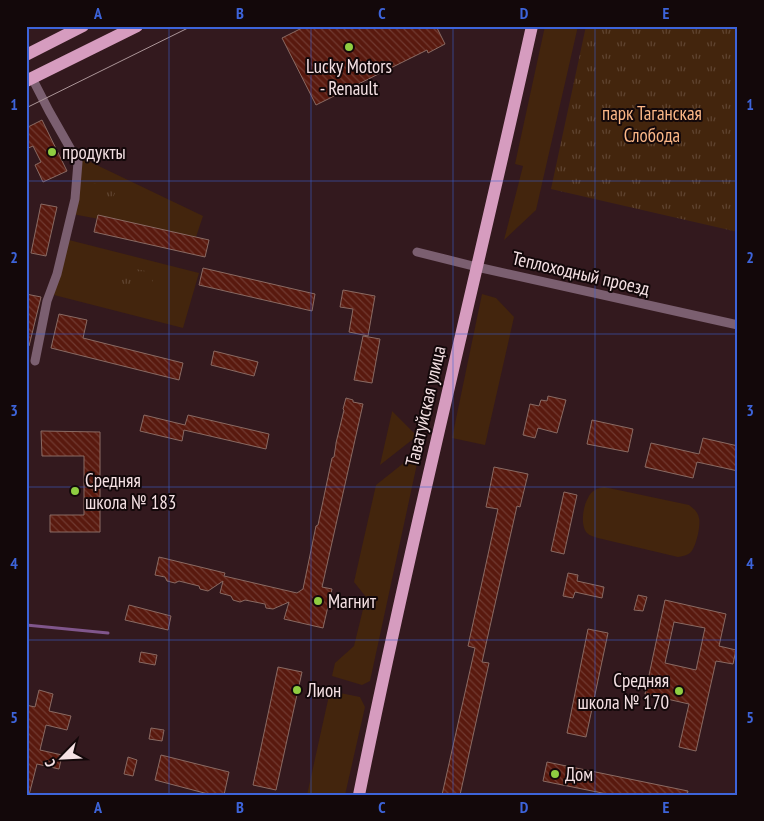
<svg xmlns="http://www.w3.org/2000/svg" width="764" height="821" viewBox="0 0 764 821" font-family="'PT Sans Narrow',sans-serif">
<defs>
<pattern id="park-tufts" width="24" height="20" patternUnits="userSpaceOnUse" patternTransform="scale(1.25)"><rect width="24" height="20" fill="#43250d"/><path d="M3 7l-1-3M5 7V3M7 7l1-3M15 17l-1-3M17 17v-4M19 17l1-3" fill="none" stroke="#5f4430"/></pattern>
<pattern id="building-back-hatch" width="6" height="6" patternUnits="userSpaceOnUse" patternTransform="scale(1.25)"><rect width="6" height="6" fill="#59190e"/><path d="M-1 5l2 2M0 0l6 6M5-1l2 2" fill="none" stroke="#713a31"/></pattern>
</defs>
<rect width="100%" height="100%" fill="#33191e"/>
<!-- grass -->
<path fill="#43250d" d="M545,26H578L536,210L504,240L523,166L515,164Z
M82,158L203,216L196,237L72,214Z
M65,239L199,273L183,328L54,295Z
M482,294L496,298L514,317L485,445L452,438Z
M392,411L417,436L380,465L392,412Z
M420,450L370,681L362,685L332,676L335,663L354,646L366,597L354,582L376,485Z
M604,487L689,505C694,509 698,512 699,518C701,525 696,548 690,553C686,556 682,556 678,557L598,538C595,537 590,536 587,533C580,526 583,506 588,498C591,491 597,488 604,487Z
M330,691L360,697L365,707L345,795H307Z"/>
<!-- park -->
<path fill="url(#park-tufts)" d="M586,26H738V232L551,189Z
M94,183L115,193L110,205L92,202Z
M117,265L155,273L149,292L113,283Z"/>
<g fill="none" stroke-linecap="round" stroke-linejoin="round">
<!-- stream -->
<path stroke="#80568c" stroke-width="3" d="M26,625L108,633"/>
</g>
<!-- building -->
<path fill="url(#building-back-hatch)" stroke="#896a63" fill-rule="evenodd" d="M306,26H436L445,44L428,53L427,50L316,105L282,38Z
M42,120L67,171L43,182L35,165L41,162L33,146L26,149V128Z
M41,204L57,207L46,256L31,253Z
M98,215L209,240L205,257L94,232Z
M203,268L315,294L312,311L199,285Z
M343,290L375,296L368,336L349,332L353,309L340,307Z
M26,294L41,297L29,346H26Z
M59,314L87,320L83,338L183,363L179,380L51,348Z
M363,336L380,339L372,383L354,380Z
M214,351L258,362L254,376L211,365Z
M548,396L566,400L557,433L538,428L535,438L523,435L530,404L539,406L541,400L547,401Z
M346,398L353,400V402L363,404L322,587L332,589L323,628L284,619L289,602L273,609L266,608L265,604L245,600L240,602L233,600L231,596L220,593L223,581L208,591L200,589L199,586L179,581L175,583L167,581L165,577L155,575L159,557L225,573L224,576L297,593L303,589L316,526L318,525L332,458L334,457L336,444V443L344,410L343,409Z
M144,415L185,425L188,415L269,434L266,449L184,430L182,441L140,431Z
M592,420L633,429L628,452L587,444Z
M41,431L100,432V532H50V515H84V456H42Z
M703,438L738,446V471L697,462L693,478L645,467L651,443L699,454Z
M494,467L528,474L520,507L517,506L482,662L489,663L460,795H442L475,648L468,646L498,509L486,507Z
M564,492L577,495L564,554L551,551Z
M568,573L578,575L577,581L604,587L602,598L575,592L573,598L563,596Z
M638,595L647,597L643,611L634,610Z
M665,600L726,614L719,646L736,650L733,664L716,661L696,751L679,747L689,704L645,694ZM674,622L705,628L696,670L665,663Z
M129,605L171,616L168,630L125,620Z
M588,629L608,633L586,737L567,733Z
M141,652L157,655L155,665L139,662Z
M278,667L302,672L276,790L253,785Z
M39,690L53,694L49,711L71,716L67,730L46,725L40,750L62,755L59,769L37,764L29,795L26,794V705L35,707Z
M151,728L164,730L162,741L149,739Z
M161,755L229,772L224,795H212L155,780Z
M128,757L137,760L133,776L124,774Z
M547,762L688,791L687,795H612L543,781Z"/>
<g fill="none" stroke-linecap="round" stroke-linejoin="round">
<!-- street -->
<path stroke="#7b5f70" stroke-width="9" d="M32,78L49,111L78,162L75,199L57,274L47,301L35,361
M417,252L477,267L738,325"/>
<!-- primary -->
<path stroke="#d69cbf" stroke-width="12" d="M26,55L83,26
M26,81L137,26
M359,795C411,537 475,283 532,26"/>
<!-- tram -->
<path stroke="#ab9598" stroke-width="1" d="M26,108L192,26"/>
</g>
<!-- grid -->
<path fill="none" stroke="#3d64da" stroke-width="1" stroke-opacity="0.55" d="M169,26V795M311,26V795M453,26V795M595,26V795M26,181H738M26,334H738M26,487H738M26,640H738"/>
<!-- markers -->
<g fill="#8fcd41" stroke="#13080a" stroke-width="2">
<circle cx="349" cy="47" r="5"/>
<circle cx="52" cy="152" r="5"/>
<circle cx="75" cy="491" r="5"/>
<circle cx="318" cy="601" r="5"/>
<circle cx="297" cy="690" r="5"/>
<circle cx="679" cy="691" r="5"/>
<circle cx="555" cy="774" r="5"/>
</g>
<g text-anchor="middle" dominant-baseline="central" stroke-width="4" stroke-linejoin="round" paint-order="stroke">
<!-- poi labels -->
<g font-size="19" fill="#f5e1e4" stroke="#13080a" text-anchor="start">
<text x="349" y="66" text-anchor="middle">Lucky Motors<tspan x="349" dy="22">- Renault</tspan></text>
<text x="62" y="152">продукты</text>
<text x="85" y="480">Средняя<tspan x="85" dy="22">школа № 183</tspan></text>
<text x="328" y="601">Магнит</text>
<text x="669" y="680" text-anchor="end">Средняя<tspan x="669" dy="22">школа № 170</tspan></text>
<text x="307" y="690">Лион</text>
<text x="565" y="774">Дом</text>
</g>
<!-- park labels -->
<g font-size="19" fill="#fbb787" stroke="#13080a">
<text x="652" y="113">парк Таганская<tspan x="652" dy="22">Слобода</tspan></text>
</g>
<!-- street labels -->
<g font-size="19" fill="#f5e1e4" stroke="#13080a">
<text transform="translate(581 273) rotate(13)">Теплоходный проезд</text>
<text transform="translate(425 406) rotate(-77)">Таватуйская улица</text>
</g>
</g>
<!-- border -->
<rect width="764" height="821" fill="none" stroke="#13080a" stroke-width="55"/>
<!-- north arrow -->
<g transform="translate(62 758) rotate(246)" stroke="#13080a" stroke-width="4" paint-order="stroke">
<path d="M0-4L9 19L0 12L-9 19Z" fill="#f5e1e4"/>
<text y="-8" font-size="14" font-weight="bold" text-anchor="middle" fill="#f5e1e4">С</text>
</g>
<rect x="28" y="28" width="708" height="766" fill="none" stroke="#3d64da" stroke-width="2"/>
<g font-size="16" text-anchor="middle" font-weight="bold" fill="#3d64da">
<text x="98" y="19">A</text>
<text x="240" y="19">B</text>
<text x="382" y="19">C</text>
<text x="524" y="19">D</text>
<text x="666" y="19">E</text>
<text x="14" y="110">1</text>
<text x="750" y="110">1</text>
<text x="14" y="263">2</text>
<text x="750" y="263">2</text>
<text x="14" y="416">3</text>
<text x="750" y="416">3</text>
<text x="14" y="569">4</text>
<text x="750" y="569">4</text>
<text x="14" y="723">5</text>
<text x="750" y="723">5</text>
<text x="98" y="813">A</text>
<text x="240" y="813">B</text>
<text x="382" y="813">C</text>
<text x="524" y="813">D</text>
<text x="666" y="813">E</text>
</g>
</svg>
